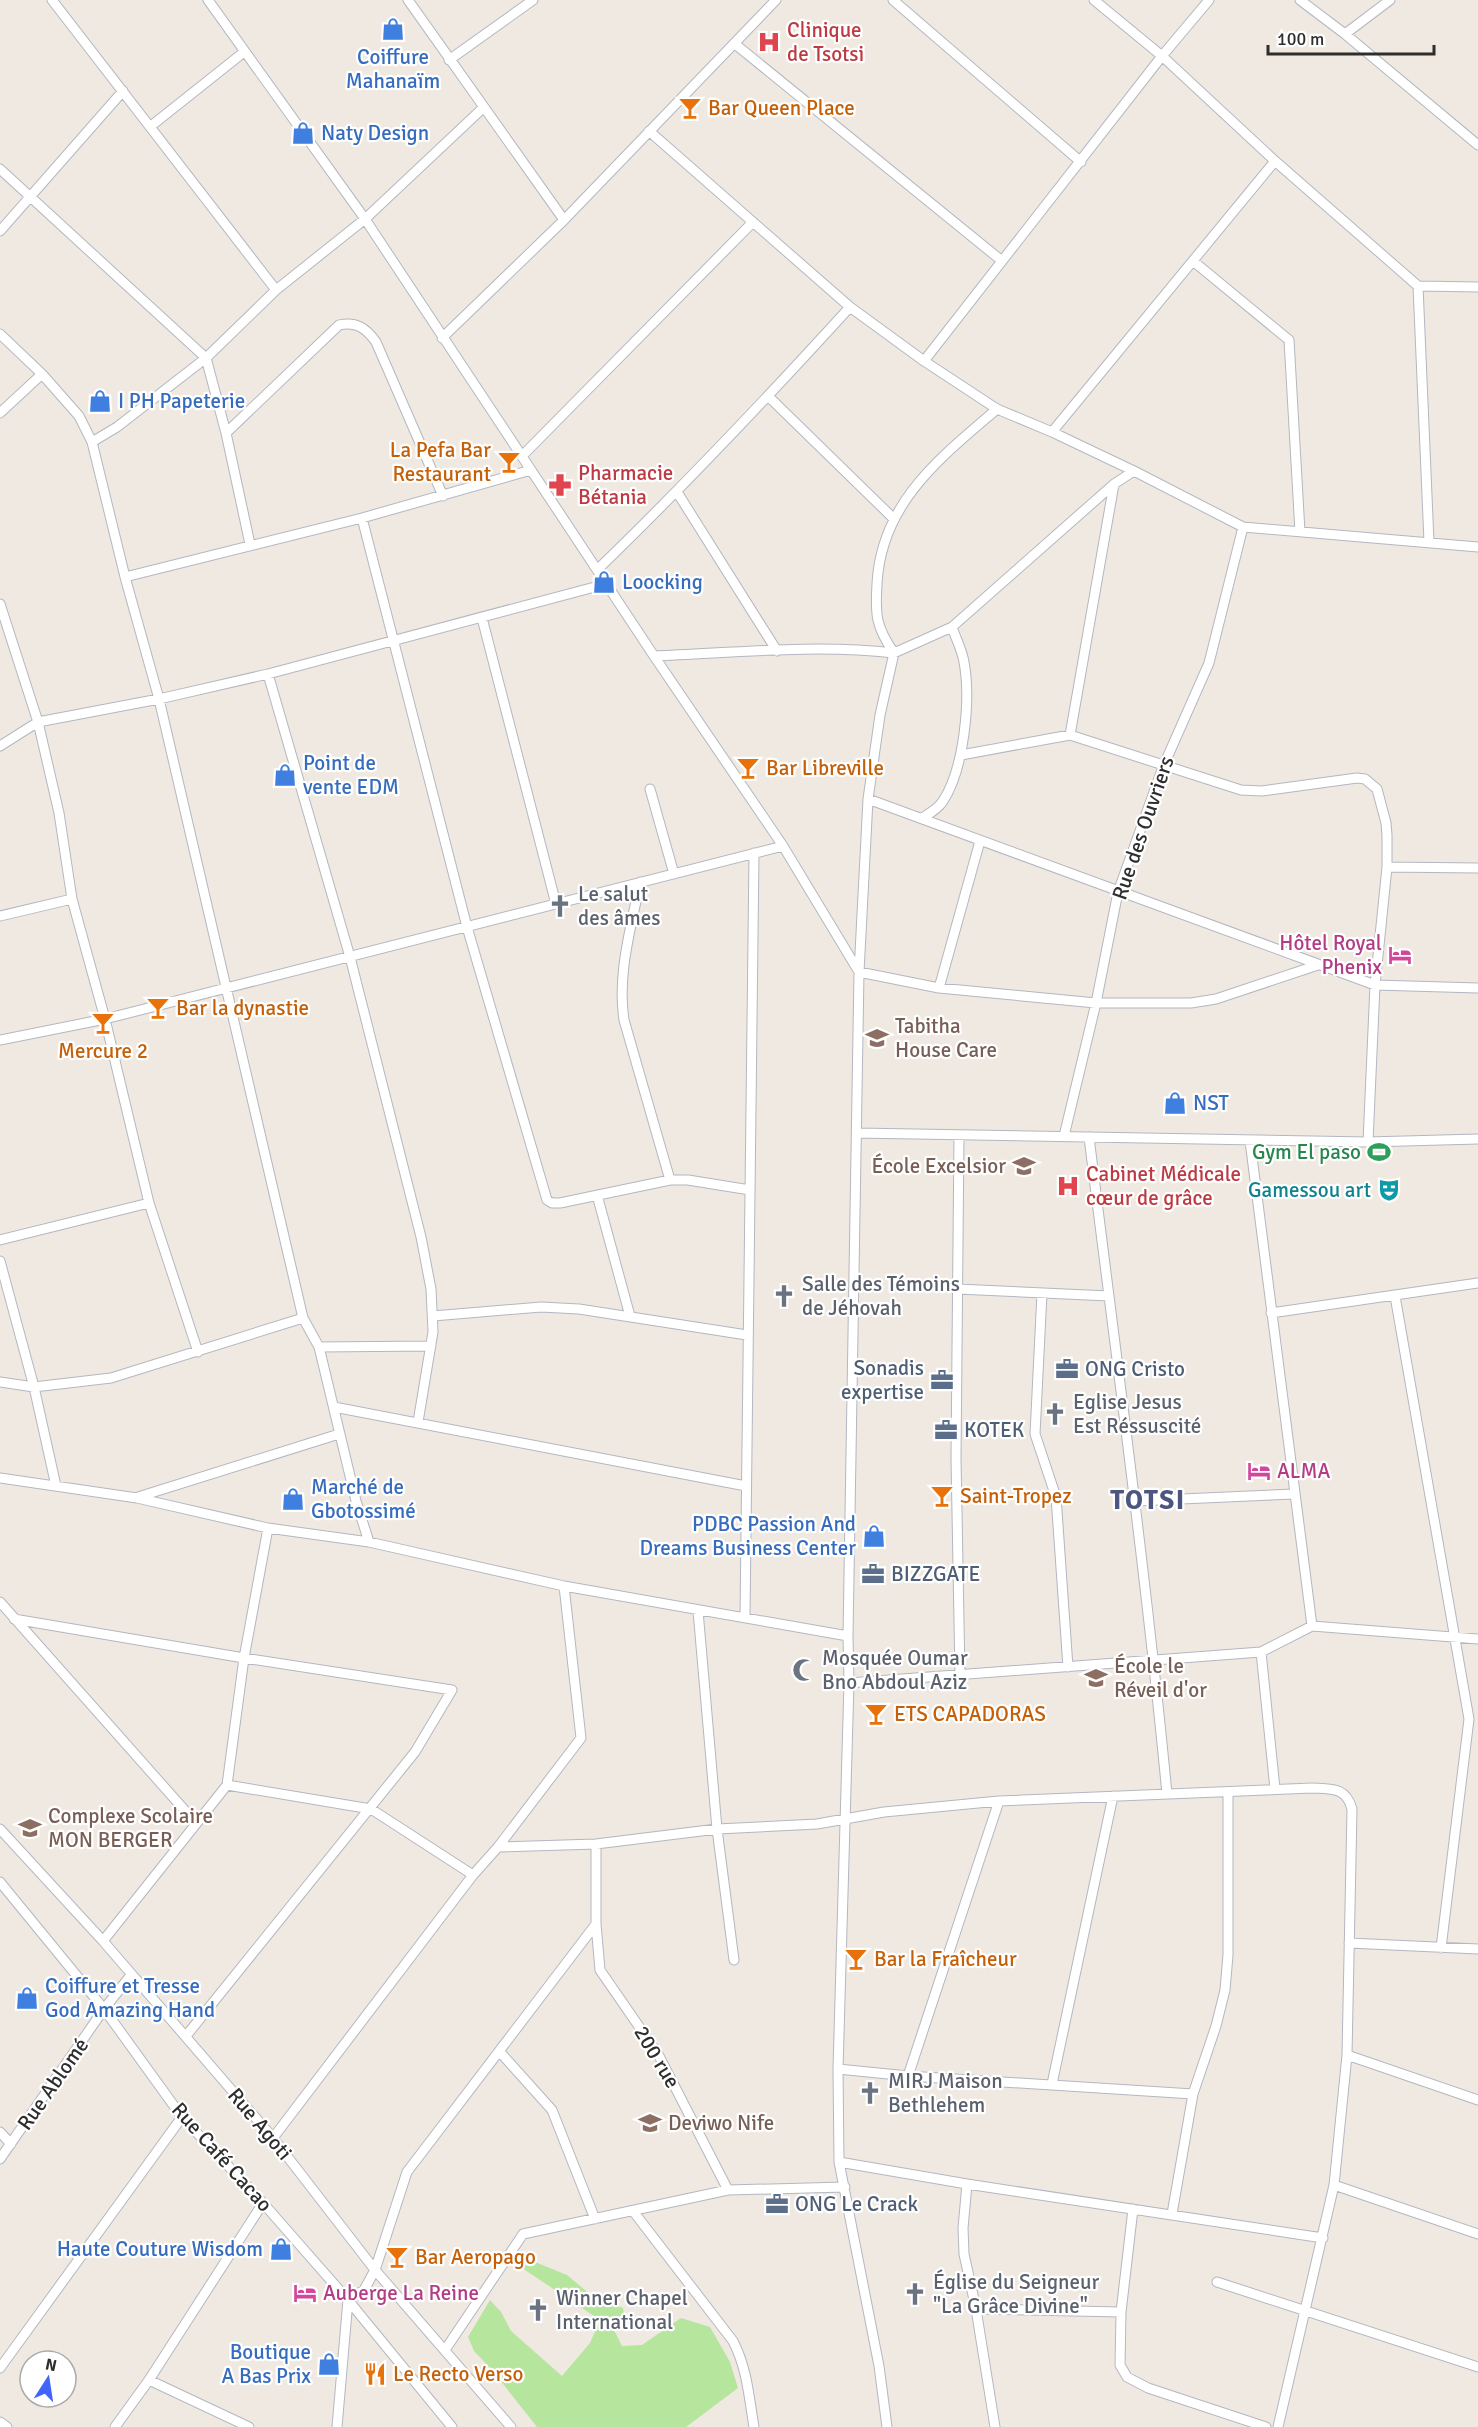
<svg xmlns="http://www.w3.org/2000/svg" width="1478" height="2427" viewBox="0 0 1478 2427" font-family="Signika,sans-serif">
<rect width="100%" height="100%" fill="#efe9e1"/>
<!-- green -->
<path fill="#b6e59e" d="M530,2260L567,2275L592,2296L623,2308L625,2321L614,2330L622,2346L642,2345L681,2318L710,2327L730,2362L738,2388L686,2427H537L492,2370L474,2351L468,2337L490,2300L501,2312L511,2331L562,2376L590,2343L600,2320L519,2266Z"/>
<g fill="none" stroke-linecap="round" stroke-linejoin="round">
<!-- minor casing -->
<g stroke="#b4b7c1" stroke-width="11">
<path id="minor" d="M52,0L276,290
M208,0L365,219L654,656L783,846L859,972L939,988L1096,1003H1191L1216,999L1318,965
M408,0L564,220
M893,0L1081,162
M1094,0L1162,56L1275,161L1418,286L1478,287
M1300,0L1345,34L1478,145
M1345,34L1390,0
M735,44L1002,261
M449,60L533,0
M151,126L244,52
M649,131L850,307L924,361L997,409L1052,432L1134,471L1243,527L1478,547
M0,169L206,358L226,433L250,544
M0,231L123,91
M1193,261L1289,340L1300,532
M1418,286L1429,542
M0,334L42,374L79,416L92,442L125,577L159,699L303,1318L319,1347L356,1501L369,1542
M442,338L564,220L776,0
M924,361L1162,56L1209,0
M769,397L893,518
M997,409C940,458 881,503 877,584C875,615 876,627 894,653L952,627L1114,484L1134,471
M0,413L42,374
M1052,432L1275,161
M226,433L339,325C356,321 366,328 376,342L443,496
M92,442L117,427L206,358L276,290L365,219L484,107
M522,456L753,222
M677,492L777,651
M362,518L467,927L547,1200L552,1203H560L670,1180H688L750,1190
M597,570C685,485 768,397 850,307
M125,577L362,518L531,470
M0,604L38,722L59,813L72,899L105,1019L149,1203L198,1352
M482,618L556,904
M654,656C733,653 815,644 894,653L880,715L868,799L859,972L848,1636L849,1683L838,2069L839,2162L879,2366L887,2427
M268,674L350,957L421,1237L431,1289L433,1332L418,1422
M1070,735L1241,790L1262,791L1357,778L1365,779L1377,789L1386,823L1387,835V867L1375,985L1368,1142
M0,746L38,722L159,699L268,674L606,584
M961,755L1070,735L1114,484
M650,789L674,874
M868,799L1375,985L1478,988
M922,818C930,813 938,809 943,801C964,769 971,700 964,662C962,650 956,639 952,627
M1387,867L1478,868
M640,882C631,928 617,974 624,1020L670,1180
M0,916L72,899
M939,988L980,841
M0,1040L105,1019L783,846
M857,1133L1368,1142L1478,1139
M959,1135L956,1458L960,1676
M1064,1136L1096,1003L1118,892L1163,767L1209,663L1243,527
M1089,1137C1116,1356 1146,1574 1167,1794
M1250,1141L1312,1626
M597,1195L630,1316
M0,1240L149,1203
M0,1261L34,1387L56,1486
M957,1289L1109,1296
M1042,1293L1035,1434L1056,1497L1068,1667
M1395,1296L1469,1719L1441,1948
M1271,1313L1478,1283
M433,1316L541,1307L579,1309L747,1335
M319,1347L431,1346
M0,1382L34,1387L111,1378L303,1318
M334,1407L746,1486
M0,1478L137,1498L268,1528L369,1542L564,1586L848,1636
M138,1497L339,1434
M1136,1501L1294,1494
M0,1602L196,1823
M698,1611L717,1829L734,1960
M745,1617L754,853
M14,1619L244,1658L452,1690L415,1752L186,2036
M1261,1652L1275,1789
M849,1683L1261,1652L1312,1626L1478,1639
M227,1785L371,1809L473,1875
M0,1829L103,1941L273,2138L375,2270L511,2427
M596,1844V1924L600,1970L658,2054L728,2190
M498,1847L596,1844L717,1829L817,1824L884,1812L999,1801L1312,1788C1332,1789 1346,1787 1352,1809L1347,2055L1334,2185L1278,2427
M0,1882L104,2009L182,2117L263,2203L348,2300L452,2427
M103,1941L227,1785L244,1658L268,1528
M1349,1943L1478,1949
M500,2052L552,2110L595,2219
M1347,2055L1478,2100
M838,2069L908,2076L1193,2094
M908,2076L999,1801
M1052,2084L1113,1796
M0,2132L11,2144
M273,2138L473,1875L498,1847L581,1738L564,1586
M0,2159L104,2009L131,1975
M839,2162L967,2184L1323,2238
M967,2184L963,2228L964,2254L976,2309L995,2427
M1334,2185L1478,2234
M1133,2209L1121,2312L1120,2365L1127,2377L1148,2388L1266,2427
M633,2211L733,2341C747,2368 749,2397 754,2427
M1172,2214L1193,2094L1216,2026L1225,1990L1228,1955V1792
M1217,2282L1478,2367
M348,2300L364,2290L375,2270L407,2172L596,1924
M976,2309L1121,2312
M445,2350L523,2234L728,2190L845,2187
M0,2368L182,2117
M149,2380L249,2427
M0,2422L7,2427
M115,2427L149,2380L263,2203
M337,2427L348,2300"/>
</g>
<!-- minor -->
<use href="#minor" stroke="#fff" stroke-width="9"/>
</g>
<!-- icons -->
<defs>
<g id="shop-bare" transform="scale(1.8)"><path d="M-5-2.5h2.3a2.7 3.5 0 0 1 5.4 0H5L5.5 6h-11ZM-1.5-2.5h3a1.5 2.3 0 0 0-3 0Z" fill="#3f7fe0" stroke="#fff" stroke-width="2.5" paint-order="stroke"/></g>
<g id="hospital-bare" transform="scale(1.8)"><path d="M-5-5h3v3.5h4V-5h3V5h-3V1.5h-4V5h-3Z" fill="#e0444e" stroke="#fff" stroke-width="2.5" paint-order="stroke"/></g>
<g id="bar-bare" transform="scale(1.8)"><path d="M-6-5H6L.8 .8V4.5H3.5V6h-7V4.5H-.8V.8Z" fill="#e8710a" stroke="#fff" stroke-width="2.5" paint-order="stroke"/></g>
<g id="pharmacy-bare" transform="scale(1.8)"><path d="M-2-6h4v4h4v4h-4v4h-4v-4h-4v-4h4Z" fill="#e0444e" stroke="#fff" stroke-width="2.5" paint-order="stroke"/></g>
<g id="church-bare" transform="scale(1.8)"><path d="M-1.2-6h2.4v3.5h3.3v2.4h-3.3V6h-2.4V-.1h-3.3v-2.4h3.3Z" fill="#6b7280" stroke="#fff" stroke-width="2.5" paint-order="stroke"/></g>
<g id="hotel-bare" transform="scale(1.8)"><path d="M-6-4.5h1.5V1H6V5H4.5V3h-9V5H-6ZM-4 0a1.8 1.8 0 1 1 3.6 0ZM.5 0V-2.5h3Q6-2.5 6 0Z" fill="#d1479c" stroke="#fff" stroke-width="2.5" paint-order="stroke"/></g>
<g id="school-bare" transform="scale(1.8)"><path d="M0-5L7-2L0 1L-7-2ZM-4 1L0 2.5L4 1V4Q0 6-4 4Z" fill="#8d6e63" stroke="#fff" stroke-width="2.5" paint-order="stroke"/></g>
<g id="stadium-bare" transform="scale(1.8)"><path d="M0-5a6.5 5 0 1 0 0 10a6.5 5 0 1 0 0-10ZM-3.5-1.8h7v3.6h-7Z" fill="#2e9e5b" stroke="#fff" stroke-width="2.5" paint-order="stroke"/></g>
<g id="theatre-bare" transform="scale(1.8)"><path d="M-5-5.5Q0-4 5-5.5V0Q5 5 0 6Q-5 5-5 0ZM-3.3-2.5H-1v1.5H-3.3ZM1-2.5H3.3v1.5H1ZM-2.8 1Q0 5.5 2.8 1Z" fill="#0f9aa8" stroke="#fff" stroke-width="2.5" paint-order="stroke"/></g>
<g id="office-bare" transform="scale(1.8)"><path d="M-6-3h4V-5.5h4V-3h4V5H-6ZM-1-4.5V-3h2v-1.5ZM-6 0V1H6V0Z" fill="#5c6f8a" stroke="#fff" stroke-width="2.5" paint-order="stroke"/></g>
<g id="mosque-bare" transform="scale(1.8)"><path d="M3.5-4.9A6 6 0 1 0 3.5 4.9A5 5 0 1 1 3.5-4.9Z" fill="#6b7280" stroke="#fff" stroke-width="2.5" paint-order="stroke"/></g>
<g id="restaurant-bare" transform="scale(1.8)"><path d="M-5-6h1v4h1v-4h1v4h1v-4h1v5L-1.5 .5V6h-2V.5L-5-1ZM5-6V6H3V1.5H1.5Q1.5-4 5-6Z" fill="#e8710a" stroke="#fff" stroke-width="2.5" paint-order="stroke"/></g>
</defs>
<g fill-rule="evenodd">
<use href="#shop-bare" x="393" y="29"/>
<use href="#hospital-bare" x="769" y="42"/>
<use href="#bar-bare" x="690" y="108"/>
<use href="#shop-bare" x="303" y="133"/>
<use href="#shop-bare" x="100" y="401"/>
<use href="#bar-bare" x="509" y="462"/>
<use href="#pharmacy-bare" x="560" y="485"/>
<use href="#shop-bare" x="604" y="582"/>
<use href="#bar-bare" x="748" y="768"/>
<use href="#shop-bare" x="285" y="775"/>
<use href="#church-bare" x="560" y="906"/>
<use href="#hotel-bare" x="1400" y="955"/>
<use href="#bar-bare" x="158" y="1008"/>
<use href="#bar-bare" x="103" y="1023"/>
<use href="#school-bare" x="877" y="1038"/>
<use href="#shop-bare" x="1175" y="1103"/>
<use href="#stadium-bare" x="1379" y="1152"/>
<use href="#school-bare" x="1024" y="1166"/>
<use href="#hospital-bare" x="1068" y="1186"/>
<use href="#theatre-bare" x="1389" y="1190"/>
<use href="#church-bare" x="784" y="1296"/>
<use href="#office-bare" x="1067" y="1369"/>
<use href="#office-bare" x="942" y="1380"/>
<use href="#church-bare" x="1055" y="1414"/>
<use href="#office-bare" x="946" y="1430"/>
<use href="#hotel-bare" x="1259" y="1471"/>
<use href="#bar-bare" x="942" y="1496"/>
<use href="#shop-bare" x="293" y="1499"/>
<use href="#shop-bare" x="874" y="1536"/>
<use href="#office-bare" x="873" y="1574"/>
<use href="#mosque-bare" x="804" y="1670"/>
<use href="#school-bare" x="1096" y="1678"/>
<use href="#bar-bare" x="876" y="1714"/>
<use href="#school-bare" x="30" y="1828"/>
<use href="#bar-bare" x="856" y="1959"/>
<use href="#shop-bare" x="27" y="1998"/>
<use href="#church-bare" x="870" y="2093"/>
<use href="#school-bare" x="650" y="2123"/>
<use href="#office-bare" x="777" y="2204"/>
<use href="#shop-bare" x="281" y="2249"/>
<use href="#bar-bare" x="397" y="2257"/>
<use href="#hotel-bare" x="305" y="2293"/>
<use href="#church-bare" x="915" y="2294"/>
<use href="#church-bare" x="538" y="2310"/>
<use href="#shop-bare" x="329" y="2364"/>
<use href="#restaurant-bare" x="375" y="2374"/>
</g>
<g text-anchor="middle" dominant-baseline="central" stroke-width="4.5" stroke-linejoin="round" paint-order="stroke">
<!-- health labels -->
<g font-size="21" fill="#be3a42" stroke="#fff" text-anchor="start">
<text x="787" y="30">Clinique<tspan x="787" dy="24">de Tsotsi</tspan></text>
<text x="578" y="473">Pharmacie<tspan x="578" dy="24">Bétania</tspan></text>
<text x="1086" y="1174">Cabinet Médicale<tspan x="1086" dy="24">cœur de grâce</tspan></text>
</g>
<!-- shop labels -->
<g font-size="21" fill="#366cbe" stroke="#fff" text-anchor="start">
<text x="393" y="57" text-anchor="middle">Coiffure<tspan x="393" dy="24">Mahanaïm</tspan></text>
<text x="321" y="133">Naty Design</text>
<text x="118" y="401">I PH Papeterie</text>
<text x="622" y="582">Loocking</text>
<text x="303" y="763">Point de<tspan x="303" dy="24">vente EDM</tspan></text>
<text x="1193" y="1103">NST</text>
<text x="311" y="1487">Marché de<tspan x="311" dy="24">Gbotossimé</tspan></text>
<text x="856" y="1524" text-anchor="end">PDBC Passion And<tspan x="856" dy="24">Dreams Business Center</tspan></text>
<text x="45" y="1986">Coiffure et Tresse<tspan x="45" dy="24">God Amazing Hand</tspan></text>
<text x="263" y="2249" text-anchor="end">Haute Couture Wisdom</text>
<text x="311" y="2352" text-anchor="end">Boutique<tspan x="311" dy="24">A Bas Prix</tspan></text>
</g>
<!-- food labels -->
<g font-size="21" fill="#c56008" stroke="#fff" text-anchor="start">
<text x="708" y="108">Bar Queen Place</text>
<text x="491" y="450" text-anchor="end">La Pefa Bar<tspan x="491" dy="24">Restaurant</tspan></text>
<text x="766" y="768">Bar Libreville</text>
<text x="176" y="1008">Bar la dynastie</text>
<text x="103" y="1051" text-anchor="middle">Mercure 2</text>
<text x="960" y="1496">Saint-Tropez</text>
<text x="894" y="1714">ETS CAPADORAS</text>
<text x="874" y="1959">Bar la Fraîcheur</text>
<text x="415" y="2257">Bar Aeropago</text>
<text x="393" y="2374">Le Recto Verso</text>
</g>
<!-- street labels -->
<g font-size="21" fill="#2e2e2e" stroke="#fff">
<text transform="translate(1143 828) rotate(-71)">Rue des Ouvriers</text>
<text transform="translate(657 2057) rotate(59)">200 rue</text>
<text transform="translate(53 2084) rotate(-55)">Rue Ablomé</text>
<text transform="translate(260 2124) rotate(50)">Rue Agoti</text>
<text transform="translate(222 2157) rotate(48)">Rue Café Cacao</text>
</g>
<!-- worship labels -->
<g font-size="21" fill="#5b616d" stroke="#fff" text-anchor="start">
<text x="578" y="894">Le salut<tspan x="578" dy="24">des âmes</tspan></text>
<text x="802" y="1284">Salle des Témoins<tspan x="802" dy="24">de Jéhovah</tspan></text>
<text x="1073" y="1402">Eglise Jesus<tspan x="1073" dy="24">Est Réssuscité</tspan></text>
<text x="822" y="1658">Mosquée Oumar<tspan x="822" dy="24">Bno Abdoul Aziz</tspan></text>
<text x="888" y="2081">MIRJ Maison<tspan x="888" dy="24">Bethlehem</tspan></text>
<text x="933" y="2282">Église du Seigneur<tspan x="933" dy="24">"La Grâce Divine"</tspan></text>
<text x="556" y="2298">Winner Chapel<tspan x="556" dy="24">International</tspan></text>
</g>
<!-- hotel labels -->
<g font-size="21" fill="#b23c85" stroke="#fff" text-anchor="start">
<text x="1382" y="943" text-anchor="end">Hôtel Royal<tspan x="1382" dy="24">Phenix</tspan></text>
<text x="1277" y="1471">ALMA</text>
<text x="323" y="2293">Auberge La Reine</text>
</g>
<!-- education labels -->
<g font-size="21" fill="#785e54" stroke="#fff" text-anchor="start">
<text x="895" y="1026">Tabitha<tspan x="895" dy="24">House Care</tspan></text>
<text x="1006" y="1166" text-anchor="end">École Excelsior</text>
<text x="1114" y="1666">École le<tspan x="1114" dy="24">Réveil d'or</tspan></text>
<text x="48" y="1816">Complexe Scolaire<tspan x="48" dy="24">MON BERGER</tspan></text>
<text x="668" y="2123">Deviwo Nife</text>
</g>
<!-- leisure labels -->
<g font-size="21" fill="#27864d" stroke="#fff" text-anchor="end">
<text x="1361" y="1152">Gym El paso</text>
</g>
<!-- culture labels -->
<g font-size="21" fill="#0d838f" stroke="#fff" text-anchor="end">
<text x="1371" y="1190">Gamessou art</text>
</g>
<!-- service labels -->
<g font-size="21" fill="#4e5e75" stroke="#fff" text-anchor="start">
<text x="924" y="1368" text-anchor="end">Sonadis<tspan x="924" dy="24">expertise</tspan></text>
<text x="1085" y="1369">ONG Cristo</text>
<text x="964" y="1430">KOTEK</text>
<text x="891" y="1574">BIZZGATE</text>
<text x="795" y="2204">ONG Le Crack</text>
</g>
<!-- district labels -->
<g font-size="27" font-weight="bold" letter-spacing="1.5" fill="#4d5680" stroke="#fff">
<text x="1148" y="1500">TOTSI</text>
</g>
</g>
<!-- north arrow -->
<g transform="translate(48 2379) rotate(12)"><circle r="28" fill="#ffffff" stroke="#ababab" stroke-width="1.5"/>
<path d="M0-4.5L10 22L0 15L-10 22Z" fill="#4264fb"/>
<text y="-9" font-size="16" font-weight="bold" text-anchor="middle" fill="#2e2e2e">N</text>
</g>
<!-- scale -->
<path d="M1268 45v9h166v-9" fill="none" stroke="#2e2e2e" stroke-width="3"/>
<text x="1277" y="45" font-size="18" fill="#2e2e2e" stroke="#ffffff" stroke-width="4.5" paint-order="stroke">100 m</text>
</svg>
